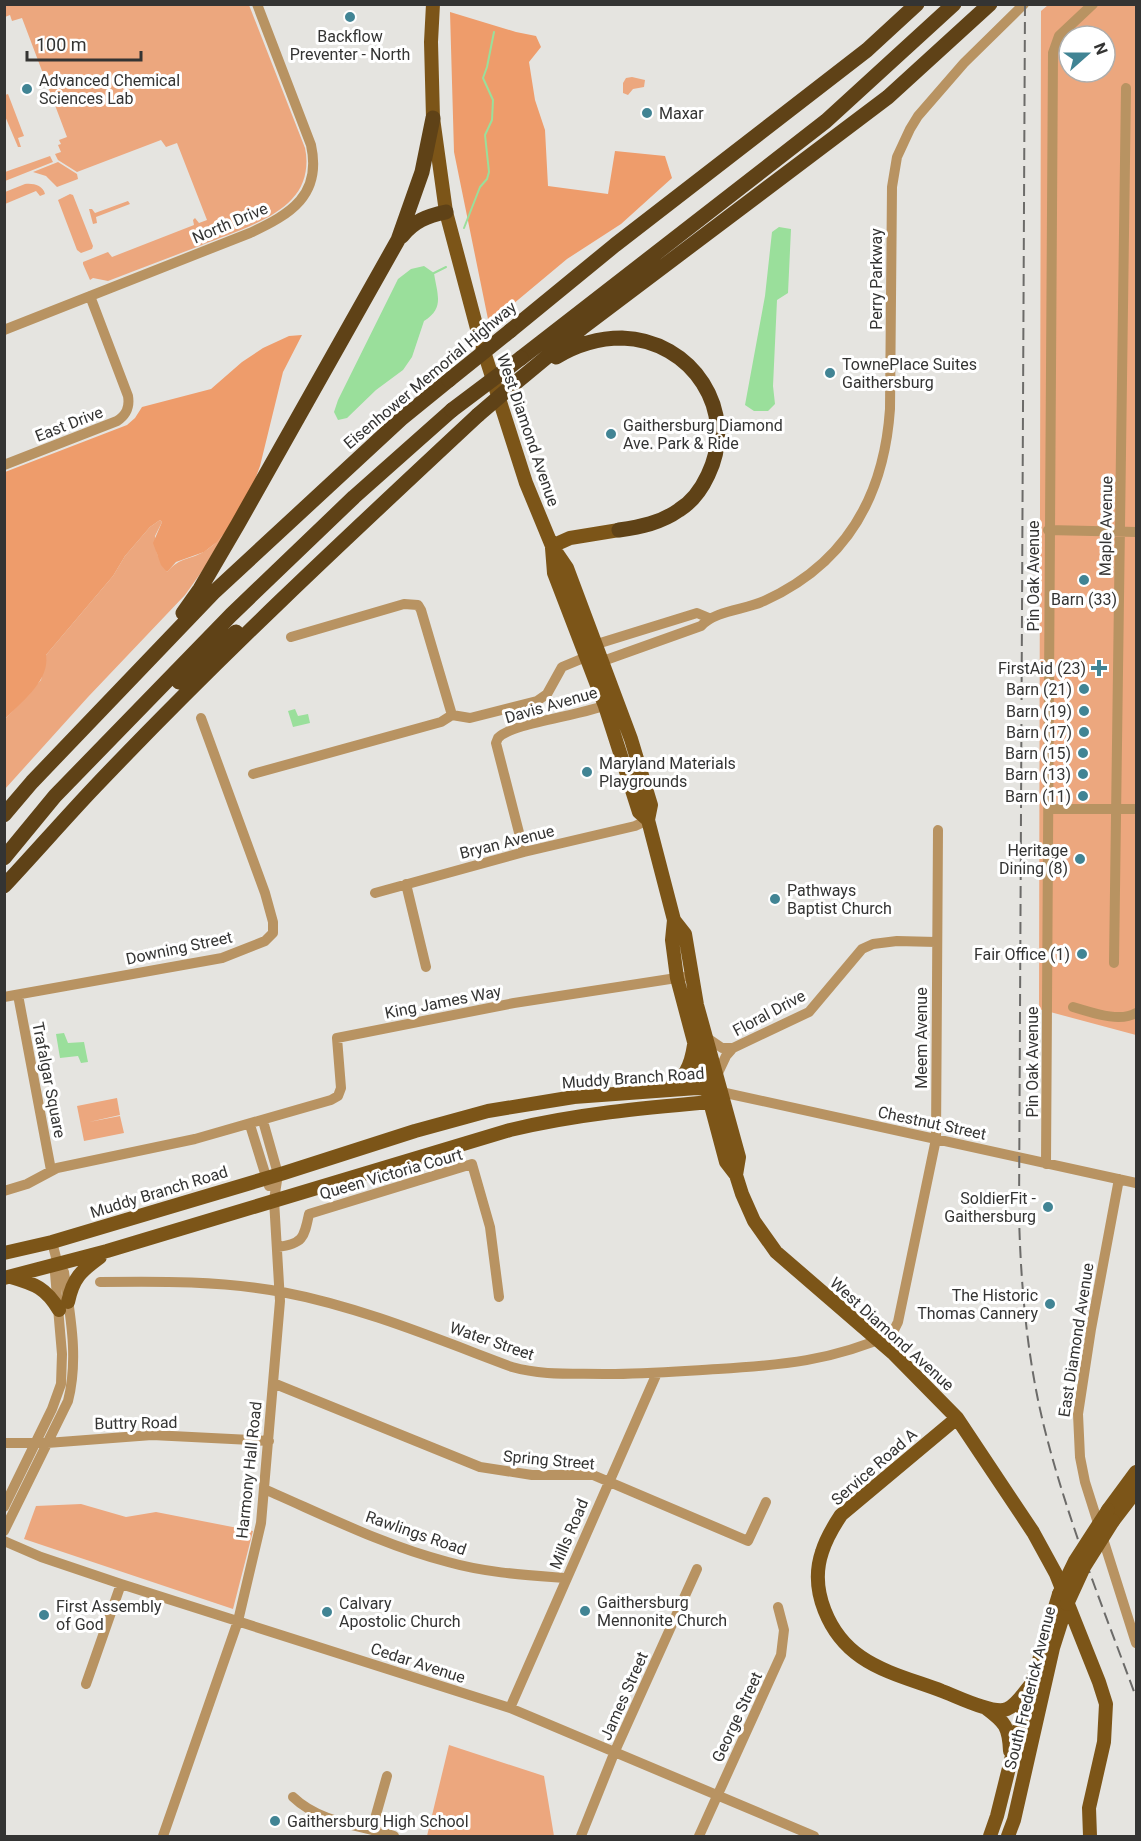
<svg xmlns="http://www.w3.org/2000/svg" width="1141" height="1841" viewBox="0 0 1141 1841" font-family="Roboto,sans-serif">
<rect width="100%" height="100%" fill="#e5e4e0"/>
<!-- green -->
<path fill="#eca77e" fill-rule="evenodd" d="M5,4L249,5L305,148C309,166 305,186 292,199C272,221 230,234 202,245C171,257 139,269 108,281L93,278L90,280L83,264V262L108,252L112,257L194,225L193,220L195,218L199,223L207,220L177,143L166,147L161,140L77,172L58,160L55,154L61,152L58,145L61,144L59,140L67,137L22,18L12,21L10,15L5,17Z
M1048,5H1136V1035L1039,1009L1041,11ZM1069,36H1105V72H1069Z
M632,77L645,80L644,87L633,89L628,95L623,93V83L626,78Z
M8,94L24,136L18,138L21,147H18L5,116V95Z
M50,156L53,162L5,181V172Z
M58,162L77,174L78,179L57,187L46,176L33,172Z
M25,184C33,183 43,185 45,194L40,196L36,191L5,204V192Z
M70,194L73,195L93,246L92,249L81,253L77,250L58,200Z
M128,201L130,204L96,217L97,223L93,224L89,209H92L95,213Z
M160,520L162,522L155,536L157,554L167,572C181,556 189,561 205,551C215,545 222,536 230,527L210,560L185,595L88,697L5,789V719L41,680L46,655L113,576L125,556L150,527Z
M117,1098L120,1115L89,1122L120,1116L124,1133L84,1141L77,1106Z
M81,1504L126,1517L156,1512L253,1531L233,1609L24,1539L36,1506Z
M449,1745L544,1776L554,1836H427Z"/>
<!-- forest -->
<path fill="#ee9c6b" d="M450,12L516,32L536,36L541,47L529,62L535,100L545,130L548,186L608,194L615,151L665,156L672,178L621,224L567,259L489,324L454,152Z
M302,335L283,372L260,466L253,485L230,527L217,542L204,552L176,562L167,572L161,565L153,543L162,522L160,520L150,527L125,556L113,576L46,655C50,681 22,701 5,719V472L127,425L135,418L142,407L211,389L242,362L263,348L289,336Z"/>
<!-- water -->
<path fill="#9adf9b" d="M779,227L791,229L788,293L777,300L773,386L775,404L768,411H754L745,405L765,296L772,232Z
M424,266L434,273C437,294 445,308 424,321L412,357L403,370L376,390L347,418L338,420L334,412L338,400L398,279L411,269Z
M295,709L298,716L308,714L310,723L293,727L288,711Z
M64,1033L68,1043L84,1042L88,1062L81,1063L78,1056L60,1058L56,1034Z"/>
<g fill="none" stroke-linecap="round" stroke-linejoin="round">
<!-- stream -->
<path stroke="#9adf9b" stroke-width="2" d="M464,228L480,187L487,179L489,172L485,135L492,120L493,100L483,78L487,67L494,32
M434,273L446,267"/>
<!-- minor -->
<path stroke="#b89362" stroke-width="10" d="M4,330L250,233C291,214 322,195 311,145L257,4
M4,465L117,421C126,415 130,408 128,396L90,296
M1048,530L1136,532
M291,637L404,604L418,605L421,610L452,715L470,718L537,701L547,694L562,667L586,657L597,644L697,613L709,618
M596,659L603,661L701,626C716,610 745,610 764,601C846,564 884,496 890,409L892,187L897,157L910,129L918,116L964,63L1024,4
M253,774L441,722L452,715
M1049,809H1136
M524,852L496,743L498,738C513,722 584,716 611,703
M406,884L426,967
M375,893L524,852L635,826L648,820
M1114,963L1126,88
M18,995L51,1170
M4,997L222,958L265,941L273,933V922L265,893L201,718
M1073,1007C1091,1012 1119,1023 1136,1013
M706,1037L722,1048H733
M717,1075L726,1056L733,1048L809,1012L862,949L873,944L897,941L936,942
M721,1092L1136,1183
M250,1125L269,1186
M1046,1164L1053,53L1059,36L1093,4
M1119,1179L1091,1329L1078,1414L1080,1457L1085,1482L1136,1643
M4,1191L27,1184L57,1168L195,1139L331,1100L338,1096L341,1088L337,1038L514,1003L683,977
M277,1247C303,1244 304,1238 309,1214L472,1164L490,1227L499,1297
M100,1282C161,1281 222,1281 282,1292C361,1307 437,1339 512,1367C543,1376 576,1373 608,1374C645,1374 681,1371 718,1369C782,1365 832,1361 892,1334L898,1322L936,1139L938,830
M273,1383L480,1467L532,1475H593L748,1541L766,1502
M4,1443H47L152,1435L269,1441
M264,1489C324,1515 385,1546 448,1562C487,1573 526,1575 566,1578
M4,1507L52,1409L61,1384L62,1354L55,1273L58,1265
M4,1531L68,1401C79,1358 70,1315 64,1272L58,1265L52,1242
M4,1541L41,1557L121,1584L510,1708L814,1836
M86,1684L121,1584
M510,1708L657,1373
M293,1797C320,1823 360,1825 394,1836
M372,1829L387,1776
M163,1836L238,1621L261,1523L280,1301L274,1200L278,1174L263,1121
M581,1836L615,1751L697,1569
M699,1836L781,1655L784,1630L778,1607"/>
<!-- major -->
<path stroke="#7c5518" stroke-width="14" d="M433,4L431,42L433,118L446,212L479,336L526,483L552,546L567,568L631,739L651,805L648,820L674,920L672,940L677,978L726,1162L736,1175
M552,546L570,538L619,530
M552,548L554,573L605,706L639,812L648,820
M674,920L685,934L697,1005L739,1157L736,1175L742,1194L754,1221L776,1252L894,1354L957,1418L1033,1532L1056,1574L1099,1682L1106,1704L1104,1742L1089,1808L1090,1836
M665,1089C685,1081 691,1065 694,1045
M4,1253L52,1242L284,1173L415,1131L488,1111L574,1097L697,1088L713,1090
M11,1277C35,1284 46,1288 59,1310
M4,1278L107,1251L510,1130C576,1114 643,1108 710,1102L715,1097
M68,1302C73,1278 81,1271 100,1257
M957,1418L841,1515C833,1527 826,1539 822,1552C809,1590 829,1635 861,1657C884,1673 916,1681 942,1691C956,1696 993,1715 1007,1709C1017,1705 1025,1691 1032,1683
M1108,1510L1136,1472
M1113,1521L1136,1491
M986,1708C1005,1722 1009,1727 1010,1751
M990,1836L997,1816L1021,1720L1059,1594
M1008,1836L1014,1820L1053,1648L1067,1604"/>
<!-- highway -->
<path stroke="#5f4217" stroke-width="15" d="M402,236C414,221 427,216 446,212
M510,331L615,245L867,50L917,4
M556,357C576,345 599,338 622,338C692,340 739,411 708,475C702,488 692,502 679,510C661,523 640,527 619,530
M521,358L826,121L954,4
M513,385L583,327L888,97L990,4
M183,613L200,589L238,524L398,240L422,172L433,118
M179,682L236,632
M4,815L32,782L213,593L401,419L449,380
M4,858L55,796L231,615L354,497L452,410
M4,886C33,855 61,823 90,792C214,661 346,538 478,415"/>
<!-- rail -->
<path stroke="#6c6b69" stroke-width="2" stroke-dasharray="12 6" stroke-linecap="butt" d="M1025,4L1019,1216C1021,1292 1028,1368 1048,1442C1071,1529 1105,1613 1136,1697"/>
<!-- major-bridge -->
<path stroke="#7c5518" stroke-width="14" d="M1059,1594L1075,1561L1108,1510
M1067,1604L1084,1567L1113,1521"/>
<!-- highway-bridge -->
<path stroke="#5f4217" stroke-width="15" d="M449,380L510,331
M452,410L521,358
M478,415L513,385"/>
</g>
<!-- markers -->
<g fill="#418494" stroke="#fff" stroke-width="2">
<circle cx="350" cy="17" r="6"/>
<circle cx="27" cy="89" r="6"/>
<circle cx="647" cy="113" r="6"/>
<circle cx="830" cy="373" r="6"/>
<circle cx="611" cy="434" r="6"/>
<circle cx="1084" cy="580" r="6"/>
<path d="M1096 659h6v6h6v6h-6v6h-6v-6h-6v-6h6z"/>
<circle cx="1084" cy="689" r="6"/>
<circle cx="1084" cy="711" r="6"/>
<circle cx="1084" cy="732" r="6"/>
<circle cx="1083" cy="753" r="6"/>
<circle cx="587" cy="772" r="6"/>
<circle cx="1083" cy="774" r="6"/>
<circle cx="1083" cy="796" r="6"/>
<circle cx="1080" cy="859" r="6"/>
<circle cx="775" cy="899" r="6"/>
<circle cx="1082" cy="954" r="6"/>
<circle cx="1048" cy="1207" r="6"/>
<circle cx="1050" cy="1304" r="6"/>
<circle cx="585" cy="1611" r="6"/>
<circle cx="327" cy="1612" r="6"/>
<circle cx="44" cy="1615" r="6"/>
<circle cx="275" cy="1821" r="6"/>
</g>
<g text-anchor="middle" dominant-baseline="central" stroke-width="6" stroke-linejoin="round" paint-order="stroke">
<!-- poi labels -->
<g font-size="16" fill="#343433" stroke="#fff" text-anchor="end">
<text x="350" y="36" text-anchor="middle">Backflow<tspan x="350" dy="18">Preventer - North</tspan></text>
<text x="39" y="80" text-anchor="start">Advanced Chemical<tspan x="39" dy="18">Sciences Lab</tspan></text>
<text x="659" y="113" text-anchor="start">Maxar</text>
<text x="842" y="364" text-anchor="start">TownePlace Suites<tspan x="842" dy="18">Gaithersburg</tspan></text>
<text x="623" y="425" text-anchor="start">Gaithersburg Diamond<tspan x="623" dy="18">Ave. Park &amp; Ride</tspan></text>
<text x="1084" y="599" text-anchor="middle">Barn (33)</text>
<text x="1086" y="668">FirstAid (23)</text>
<text x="1072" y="689">Barn (21)</text>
<text x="1072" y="711">Barn (19)</text>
<text x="1072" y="732">Barn (17)</text>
<text x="1071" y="753">Barn (15)</text>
<text x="599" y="763" text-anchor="start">Maryland Materials<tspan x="599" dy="18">Playgrounds</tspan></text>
<text x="1071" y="774">Barn (13)</text>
<text x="1071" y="796">Barn (11)</text>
<text x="1068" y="850">Heritage<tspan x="1068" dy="18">Dining (8)</tspan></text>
<text x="787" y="890" text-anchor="start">Pathways<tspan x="787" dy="18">Baptist Church</tspan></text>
<text x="1070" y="954">Fair Office (1)</text>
<text x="1036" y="1198">SoldierFit -<tspan x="1036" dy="18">Gaithersburg</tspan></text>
<text x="1038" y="1295">The Historic<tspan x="1038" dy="18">Thomas Cannery</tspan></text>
<text x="597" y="1602" text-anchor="start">Gaithersburg<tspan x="597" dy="18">Mennonite Church</tspan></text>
<text x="339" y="1603" text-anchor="start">Calvary<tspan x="339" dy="18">Apostolic Church</tspan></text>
<text x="56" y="1606" text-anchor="start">First Assembly<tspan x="56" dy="18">of God</tspan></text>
<text x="287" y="1821" text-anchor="start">Gaithersburg High School</text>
</g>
<!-- street labels -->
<g font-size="16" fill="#343433" stroke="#fff">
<text transform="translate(230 223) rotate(-23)">North Drive</text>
<text transform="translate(876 279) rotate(-90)">Perry Parkway</text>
<text transform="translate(430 375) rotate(-40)">Eisenhower Memorial Highway</text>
<text transform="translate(69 424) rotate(-21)">East Drive</text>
<text transform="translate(528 430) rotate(71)">West Diamond Avenue</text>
<text transform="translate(1106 526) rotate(-89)">Maple Avenue</text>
<text transform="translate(1033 576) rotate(-90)">Pin Oak Avenue</text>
<text transform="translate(551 705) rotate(-16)">Davis Avenue</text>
<text transform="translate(507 842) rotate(-14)">Bryan Avenue</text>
<text transform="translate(179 948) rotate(-12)">Downing Street</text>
<text transform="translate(443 1002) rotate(-11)">King James Way</text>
<text transform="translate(769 1013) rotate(-28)">Floral Drive</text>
<text transform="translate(921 1038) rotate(-90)">Meem Avenue</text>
<text transform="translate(1032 1062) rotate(-90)">Pin Oak Avenue</text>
<text transform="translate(633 1078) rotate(-4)">Muddy Branch Road</text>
<text transform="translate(49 1080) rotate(79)">Trafalgar Square</text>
<text transform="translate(932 1123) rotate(12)">Chestnut Street</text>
<text transform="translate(391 1174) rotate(-16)">Queen Victoria Court</text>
<text transform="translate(159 1192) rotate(-17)">Muddy Branch Road</text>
<text transform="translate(892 1334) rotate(42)">West Diamond Avenue</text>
<text transform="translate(1076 1340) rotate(-81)">East Diamond Avenue</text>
<text transform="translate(492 1341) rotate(19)">Water Street</text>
<text transform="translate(136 1423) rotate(-1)">Buttry Road</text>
<text transform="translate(549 1460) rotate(5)">Spring Street</text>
<text transform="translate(874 1467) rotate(-41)">Service Road A</text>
<text transform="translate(249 1470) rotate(-84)">Harmony Hall Road</text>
<text transform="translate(416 1533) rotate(19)">Rawlings Road</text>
<text transform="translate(569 1534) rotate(-67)">Mills Road</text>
<text transform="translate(418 1663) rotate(18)">Cedar Avenue</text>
<text transform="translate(1030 1688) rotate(-76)">South Frederick Avenue</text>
<text transform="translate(624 1696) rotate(-66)">James Street</text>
<text transform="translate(737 1717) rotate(-65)">George Street</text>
</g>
</g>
<!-- border -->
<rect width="1141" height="1841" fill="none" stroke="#343433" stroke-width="12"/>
<!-- north arrow -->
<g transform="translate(1087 54) rotate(69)"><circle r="28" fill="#ffffff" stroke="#aeaead" stroke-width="1.5"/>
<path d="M0-4.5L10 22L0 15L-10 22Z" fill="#418494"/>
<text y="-9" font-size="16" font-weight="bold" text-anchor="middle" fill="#343433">N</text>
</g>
<!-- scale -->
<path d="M27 51v9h114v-9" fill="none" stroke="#343433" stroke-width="3"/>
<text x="36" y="51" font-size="18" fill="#343433" stroke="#ffffff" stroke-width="4.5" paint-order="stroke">100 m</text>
</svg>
